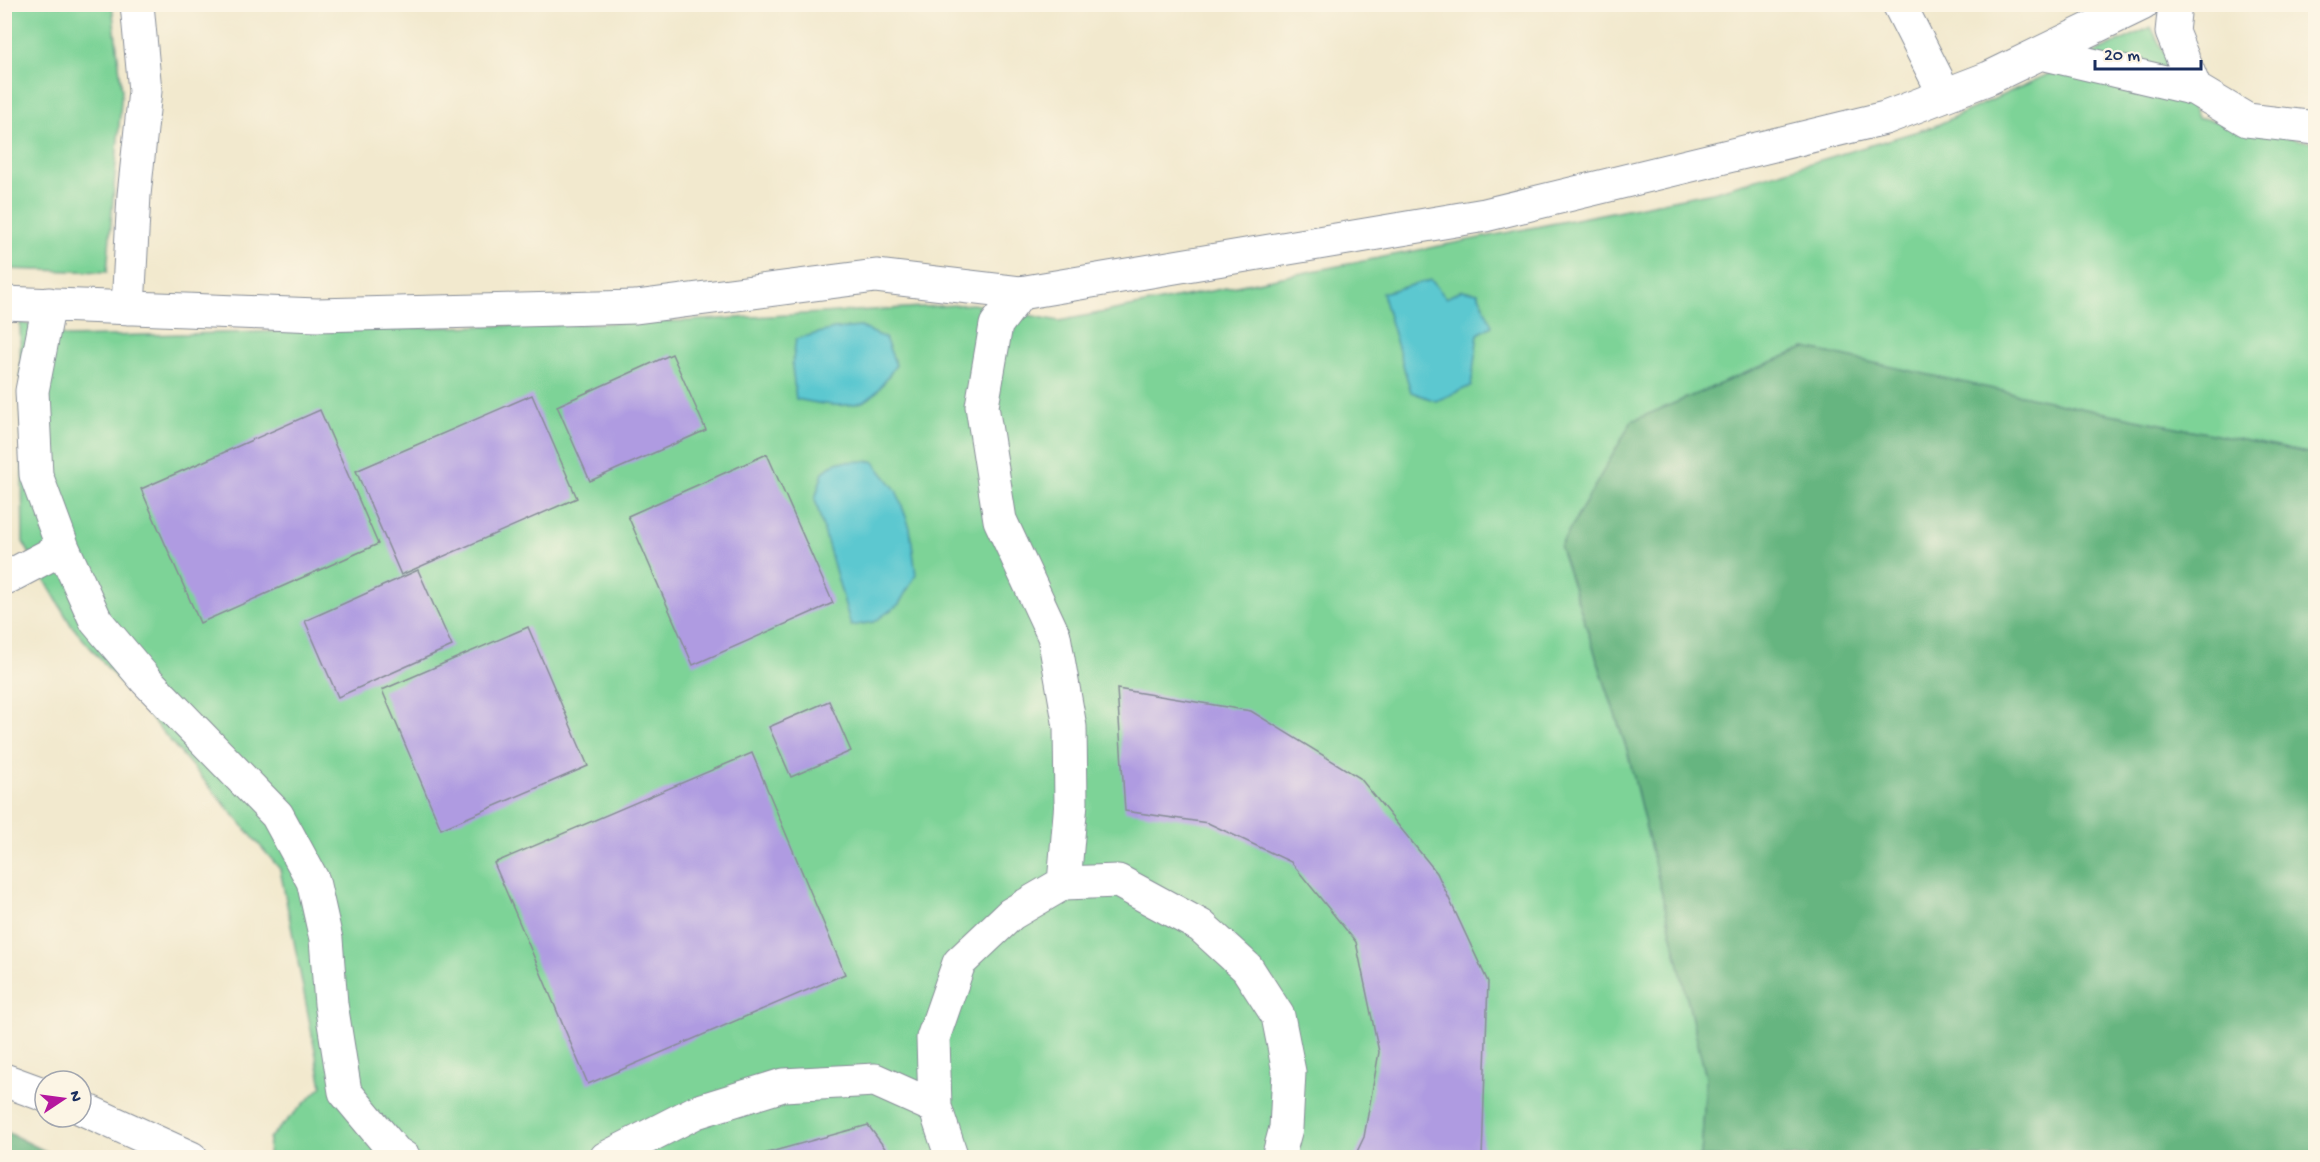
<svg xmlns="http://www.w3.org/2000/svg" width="2320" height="1162" viewBox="0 0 2320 1162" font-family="'Gochi Hand',sans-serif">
<rect width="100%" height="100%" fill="#fcf5e5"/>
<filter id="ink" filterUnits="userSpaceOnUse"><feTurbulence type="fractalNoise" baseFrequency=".0167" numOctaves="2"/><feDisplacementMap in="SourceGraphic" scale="12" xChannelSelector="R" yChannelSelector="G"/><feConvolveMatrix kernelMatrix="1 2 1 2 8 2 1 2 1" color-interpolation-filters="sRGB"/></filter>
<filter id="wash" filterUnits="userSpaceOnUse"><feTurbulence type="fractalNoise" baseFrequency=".008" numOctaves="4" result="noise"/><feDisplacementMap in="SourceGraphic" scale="24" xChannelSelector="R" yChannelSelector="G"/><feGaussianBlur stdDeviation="1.35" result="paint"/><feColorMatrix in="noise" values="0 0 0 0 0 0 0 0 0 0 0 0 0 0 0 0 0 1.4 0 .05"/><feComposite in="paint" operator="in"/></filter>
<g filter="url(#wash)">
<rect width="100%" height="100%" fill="#f2e9ce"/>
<!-- green -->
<path fill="#7dd397" stroke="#4c817a" stroke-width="1.5" d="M5,4L112,5L122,90L107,272L5,269Z
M2151,27L2197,117L2315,143L2316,448L2307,453L2085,409L1805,348L1632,421L1560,547L1628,753L1706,1077L1701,1157H268L269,1138L322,1086L280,869L71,625L23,542L20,322L68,337L686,321L973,304L1059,321L1713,192L1935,126Z"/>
<!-- forest -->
<path fill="#66b580" stroke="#40726f" stroke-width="1.5" d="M1805,348L2085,409L2307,453L2315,448V1157H1701L1706,1077L1628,753L1560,547L1632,421Z
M4,1131H5L57,1157H5Z"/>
<!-- water -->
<path fill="#5bc8d0" stroke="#3b7c97" stroke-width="1.5" d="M1431,280L1446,298L1462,290L1478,293L1492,326L1478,334L1471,386L1436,401L1411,392L1382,293Z
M861,327L885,338L896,365C887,377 877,397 862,402C841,409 817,403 796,399L792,366L796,339L834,329Z
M873,461L896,490L910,528L916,575L899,604L874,622L851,626L815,499L823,472L836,462Z"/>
<g id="blocks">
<!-- building -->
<path fill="#af9be1" d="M672,354L706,430L590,481L557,406Z
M532,395L577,498L401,575L356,471Z
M320,410L378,544L200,623L141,489Z
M767,454L833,603L693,665L628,516Z
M418,570L452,646L338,697L305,621Z
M528,627L588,766L441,829L382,690Z
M1117,689L1251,711L1360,778L1437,873L1488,982L1482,1158H1354L1364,1137L1379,1052L1356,942L1291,862L1208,823L1125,811Z
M829,701L851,751L791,777L769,727Z
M752,753L845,974L588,1084L494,863Z
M868,1125L892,1158H752V1157Z"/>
</g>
</g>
<g filter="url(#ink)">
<use href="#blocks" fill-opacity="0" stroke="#868c96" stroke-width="1.5"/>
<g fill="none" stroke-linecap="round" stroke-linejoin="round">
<!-- minor casing -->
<g stroke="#868c96" stroke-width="35">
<path id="minor" d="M1899,4L1945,95
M2175,4L2172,32L2195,89L2247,120L2316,128
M2041,53L2195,89
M4,303L317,315L636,307L876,276L1020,293L1485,215L1885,118L1989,78L2142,4
M49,304L32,391L36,475L63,548L96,621L146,680L277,815L313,881L326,939L331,1004L345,1092L395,1152L404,1158
M128,308L134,195L145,91L137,4
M4,577H8L63,548
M1064,883L1118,881L1201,926L1247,968L1278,1016L1289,1072L1286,1128L1278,1158
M4,1080L45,1095
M935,1107L952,1158
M81,1108L191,1158
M606,1158L696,1112L783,1085L875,1080L935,1107L933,1038L959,963L1011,914L1064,883L1071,802L1070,727L1054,636L1000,520L982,406L996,325L1020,293"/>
</g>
<!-- minor -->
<use href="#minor" stroke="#fff" stroke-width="33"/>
</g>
</g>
<!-- margin -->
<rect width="2320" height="1162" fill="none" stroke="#fcf5e5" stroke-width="24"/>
<!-- north arrow -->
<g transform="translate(63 1099) rotate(77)"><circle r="28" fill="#fcf5e5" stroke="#a2a6af" stroke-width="1.5"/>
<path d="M0-4.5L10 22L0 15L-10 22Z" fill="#b5179e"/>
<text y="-9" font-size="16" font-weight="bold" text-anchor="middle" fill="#1b2f5e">N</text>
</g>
<!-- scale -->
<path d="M2095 60v9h106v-9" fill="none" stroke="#1b2f5e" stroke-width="3"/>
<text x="2104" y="60" font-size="18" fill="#1b2f5e" stroke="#fcf5e5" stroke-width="4.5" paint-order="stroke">20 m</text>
</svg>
